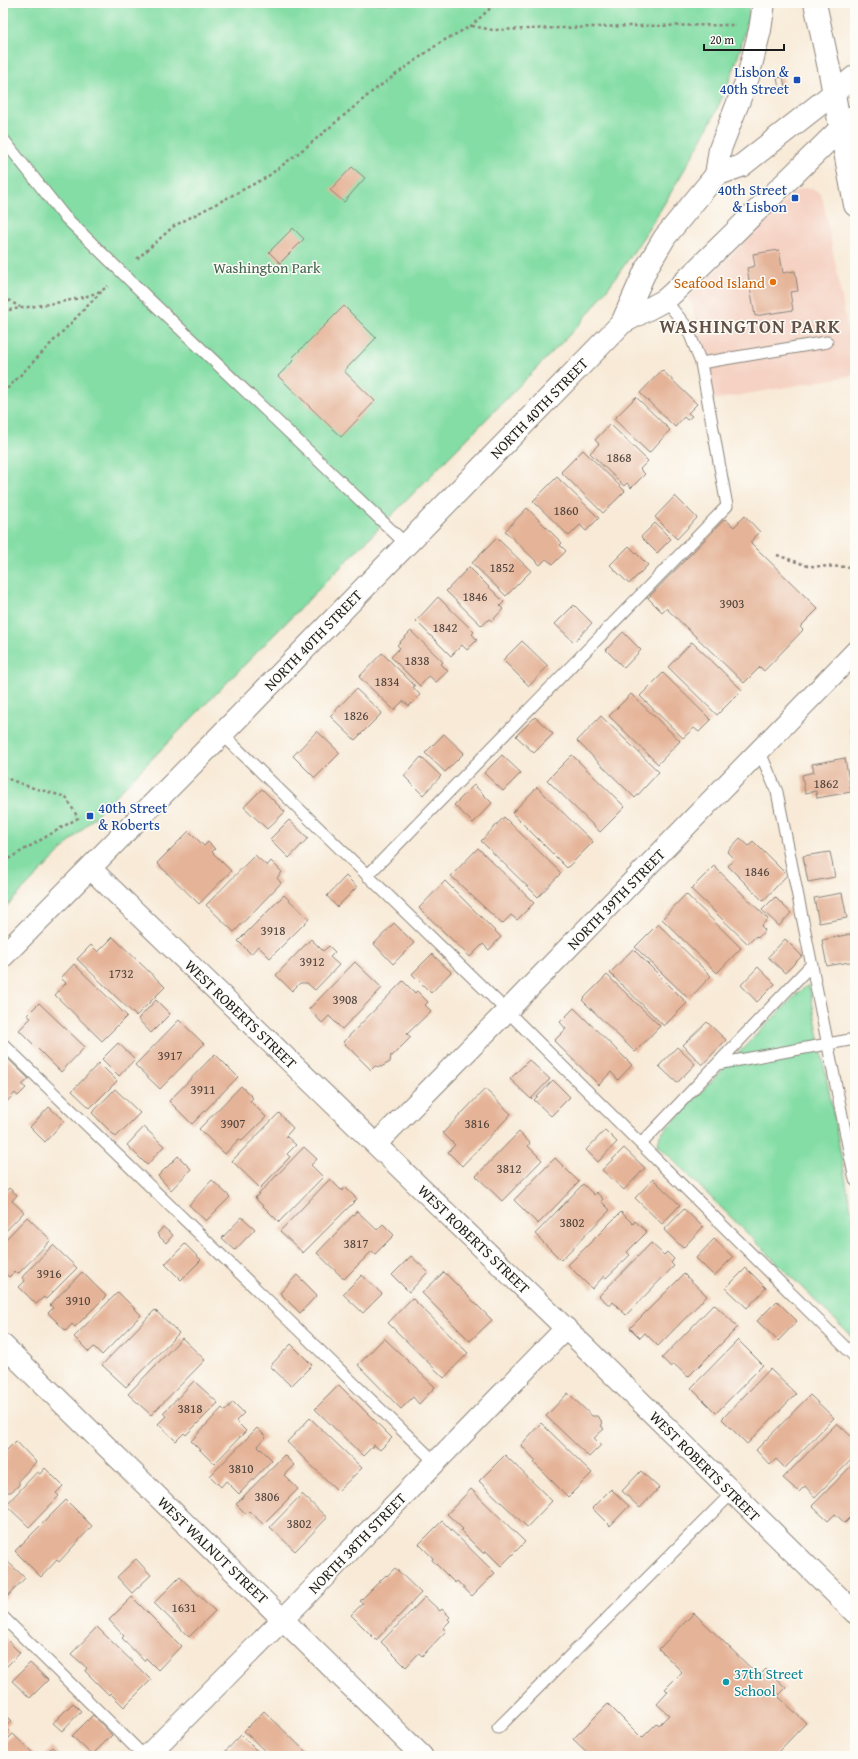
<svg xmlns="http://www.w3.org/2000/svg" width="858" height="1759" viewBox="0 0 858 1759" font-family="'Gentium Book Plus',serif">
<rect width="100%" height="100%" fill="#fdfcf7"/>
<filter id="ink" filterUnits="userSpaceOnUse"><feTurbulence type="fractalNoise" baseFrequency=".025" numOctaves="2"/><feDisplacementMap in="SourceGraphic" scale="8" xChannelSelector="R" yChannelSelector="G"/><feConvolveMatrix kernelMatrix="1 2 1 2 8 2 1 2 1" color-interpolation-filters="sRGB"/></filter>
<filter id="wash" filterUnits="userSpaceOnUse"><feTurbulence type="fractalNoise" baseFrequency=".012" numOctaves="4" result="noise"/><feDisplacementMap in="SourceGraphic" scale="16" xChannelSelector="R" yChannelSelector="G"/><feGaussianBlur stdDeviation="0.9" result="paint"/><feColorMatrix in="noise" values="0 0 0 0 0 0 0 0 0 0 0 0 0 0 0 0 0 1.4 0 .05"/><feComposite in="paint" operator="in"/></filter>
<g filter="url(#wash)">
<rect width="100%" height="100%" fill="#f8ead7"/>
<!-- built -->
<path fill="#f5d2c3" d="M804,188L813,189L820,193L823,200L855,366V375L713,400L692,304L687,299L796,191Z"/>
<!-- green -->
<path fill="#83dda4" stroke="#507c60" d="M3,3H750C742,66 712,123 680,177C650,229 617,279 579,325L3,910Z
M809,985L855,1230V1340L658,1145L660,1135L753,1038L802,989Z"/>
<g id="blocks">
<!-- building -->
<path fill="#e5b498" d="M783,77L785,87L779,88L777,78Z
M352,167L365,178L344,202L330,190Z
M293,228L304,239L280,263L269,252Z
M779,250L783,273L795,271L798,291L790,292L793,310L755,316L747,268L755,266L753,254Z
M344,306L376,338L344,371L375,401L341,437L278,376L294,360L292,358Z
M662,370L697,404L688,413L692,416L687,420L684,417L675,427L640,393Z
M636,397L670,430L649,453L614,419Z
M610,424L648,461L640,469L645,474L631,488L627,483L624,486L590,453L599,444L595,440Z
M583,450L625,491L603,513L561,472Z
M557,477L599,518L586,531L580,525L569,536L533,501Z
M675,496L697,518L677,539L655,517Z
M527,508L562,543L560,545L566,551L553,564L546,559L540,565L505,531Z
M745,516L760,532L750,542L818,609L800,627L803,630L764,671L760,667L744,683L666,608L662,612L648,598L725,519L734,527Z
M655,523L671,539L657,553L641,537Z
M497,538L531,571L506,596L472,563Z
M629,546L648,565L629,584L610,565Z
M469,567L504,602L500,606L503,609L492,621L489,619L482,626L446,591Z
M438,597L474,632L472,634L477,640L467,650L462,645L451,656L416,621Z
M574,605L592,623L574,642L555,624Z
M411,631L443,662L441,664L448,671L436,682L429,676L420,686L391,657L400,648L397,645Z
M623,632L641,650L624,668L606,650Z
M522,641L548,666L529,686L503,660Z
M692,642L742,690L717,715L668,667Z
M382,653L415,686L413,687L420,695L409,706L403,701L394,710L359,677Z
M663,673L711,720L699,732L694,728L683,738L640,696Z
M356,689L382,713L355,740L330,716Z
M631,694L680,741L658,764L609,716Z
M601,716L659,772L635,798L577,741Z
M535,717L553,734L534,753L516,736Z
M855,729V753H854L850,730Z
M317,731L340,753L315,778L293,756Z
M444,734L464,753L445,772L425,753Z
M502,755L521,773L503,791L484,773Z
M572,755L625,807L600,832L547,780Z
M421,757L441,776L423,795L404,776Z
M845,758L851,792L817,798L816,791L805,793L802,775L814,772L812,764Z
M855,768V794H854L850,769Z
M474,785L492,803L473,823L454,805Z
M537,787L593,842L567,868L512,813Z
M262,789L285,812L267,829L244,807Z
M504,817L561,873L538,897L481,841Z
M289,820L308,838L289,858L270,839Z
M189,831L204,846L208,842L215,849L212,852L231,871L199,904L157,863Z
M740,838L749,846L753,841L787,875L763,901L728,866L734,859L727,852Z
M478,848L534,903L517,920L511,915L502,924L451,876Z
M830,852L835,877L808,882L803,856Z
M255,855L267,866L271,861L282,872L277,878L281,883L234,932L206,905Z
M714,866L768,919L761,926L765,930L758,938L756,936L748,944L691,889Z
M346,876L357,887L337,907L327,896Z
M445,881L501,937L489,950L483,944L470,957L419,908Z
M842,893L847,918L819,923L814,898Z
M686,894L741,948L717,973L662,919Z
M284,895L309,919L270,958L258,946L251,954L238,941Z
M775,897L791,913L779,926L762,910Z
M394,923L414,943L393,964L374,944Z
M658,924L711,976L689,999L635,947Z
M855,933V961L827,966L822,940Z
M113,937L165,987L136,1016L77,959L91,945L98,952Z
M311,939L323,951L329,946L335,952L330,957L339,965L315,990L307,983H300L292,991L276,975Z
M785,939L802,956L785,973L768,957Z
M633,949L687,1003L664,1026L610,973Z
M432,954L451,972L431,993L412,974Z
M355,962L382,988L342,1029L329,1016L322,1023L309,1009Z
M74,964L127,1016L102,1041L55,995L66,983L61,978Z
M758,967L775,984L757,1002L741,985Z
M607,975L660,1026L635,1052L582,1000Z
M403,981L415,993L417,991L428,1002L425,1005L431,1011L407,1034L411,1037L392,1056L391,1055L390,1062L381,1067L375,1066L371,1070L343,1042Z
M156,1000L170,1014L151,1033L138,1019Z
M39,1003L85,1047L61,1072L19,1030L31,1018L27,1015Z
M574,1008L632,1065L618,1080L611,1072L599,1085L554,1041L566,1029L560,1022Z
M179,1020L204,1044L160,1089L135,1065Z
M707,1022L726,1040L702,1065L683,1045Z
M118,1043L135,1059L119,1076L102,1059Z
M677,1047L695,1064L677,1083L659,1066Z
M3,1054L29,1079L22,1085L26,1088L18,1096L15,1093L3,1106Z
M215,1054L238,1077L192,1124L169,1101Z
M529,1060L550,1079L531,1099L510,1079Z
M99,1063L117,1081L90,1108L72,1091Z
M553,1080L570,1097L551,1116L534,1100Z
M241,1086L253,1098L250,1101L266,1117L242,1141L239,1139L225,1154L199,1129Z
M115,1089L140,1113L116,1137L92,1113Z
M485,1089L511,1114L462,1166L448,1152L455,1145L443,1133Z
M49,1107L64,1121L45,1142L30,1127Z
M279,1113L293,1128L286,1136L296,1145L287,1154L290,1157L260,1188L232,1161Z
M144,1127L164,1146L147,1165L127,1145Z
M605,1130L617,1142L598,1162L586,1150Z
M519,1132L530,1143L528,1146L542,1160L502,1201L476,1176Z
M304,1147L317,1159L311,1165L323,1177L279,1222L255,1198Z
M624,1148L645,1168L624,1190L602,1170Z
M178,1156L191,1169L171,1190L158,1176Z
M555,1158L579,1182L538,1224L514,1200Z
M330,1179L342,1191L345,1187L357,1199L303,1253L280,1231Z
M653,1179L680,1205L662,1224L635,1198Z
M212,1180L230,1197L206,1221L189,1205Z
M583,1184L594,1195L596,1192L603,1199L601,1201L610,1210L561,1260L535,1234Z
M9,1188L17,1195L12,1201L24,1212L3,1234V1194Z
M684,1209L703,1227L683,1248L664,1230Z
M357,1211L377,1230L383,1224L394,1235L375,1254L372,1251L344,1279L317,1253Z
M621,1212L633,1224L635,1221L647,1232L627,1252L630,1255L606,1278L604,1276L592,1289L568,1265Z
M27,1217L51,1240L18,1274L15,1271L9,1277L3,1271V1242Z
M242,1217L255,1229L235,1250L222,1238Z
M163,1227L173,1235L166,1243L157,1234Z
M714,1239L733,1257L714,1276L696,1258Z
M651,1243L664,1255L667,1252L674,1259L671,1263L674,1266L626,1315L613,1302L610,1306L599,1296Z
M185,1244L201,1260L181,1280L165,1264Z
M53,1245L77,1268L46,1299L44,1297L36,1304L19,1287L25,1281L22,1277Z
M411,1256L428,1272L409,1292L392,1275Z
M746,1268L766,1288L747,1308L726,1288Z
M82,1272L106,1296L75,1327L72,1324L66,1331L48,1313L53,1308L50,1305Z
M444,1272L492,1320L470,1341L422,1293Z
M684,1274L707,1296L658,1346L645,1333L640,1338L630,1328Z
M297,1275L317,1295L300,1313L280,1293Z
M362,1275L382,1294L363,1313L343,1294Z
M118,1292L141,1315L102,1355L94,1347L89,1352L74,1337Z
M412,1298L468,1353L444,1378L388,1323Z
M777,1301L797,1321L778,1341L757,1321Z
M714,1304L738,1327L688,1377L674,1364L671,1367L662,1358Z
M155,1310L179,1333L126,1387L102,1365Z
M182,1338L205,1360L151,1415L128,1394Z
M384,1338L435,1387L419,1404L413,1397L401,1409L358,1365Z
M738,1340L763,1365L716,1413L691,1388Z
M291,1344L312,1365L291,1386L270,1366Z
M770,1369L796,1394L747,1444L722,1419Z
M194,1381L218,1403L186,1435L184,1433L176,1441L158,1424L166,1416L163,1413Z
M339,1385L392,1438L380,1450L374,1445L363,1456L315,1409Z
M568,1393L592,1416H597L601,1420L602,1427L604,1429L594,1438L601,1445L589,1457L546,1416Z
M810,1395L834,1418L785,1468L776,1459L770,1465L756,1450Z
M233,1402L244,1413L236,1421L246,1431L214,1464L191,1441L222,1408L225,1411Z
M310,1418L362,1468L338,1491L287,1442Z
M541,1423L592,1473L568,1497L534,1463L536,1461L521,1445Z
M837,1423L855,1440V1456L815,1497L805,1486L799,1492L783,1478Z
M257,1428L266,1437L258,1446L272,1460L239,1494L226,1481L221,1487L210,1476Z
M16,1441L36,1462L19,1480V1485L11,1492H8L3,1497V1454Z
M284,1455L294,1465L284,1475L298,1489L263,1524L249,1511L246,1514L236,1504Z
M505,1455L552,1501L527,1527L479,1481Z
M855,1462V1513L845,1523L835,1514L828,1521L812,1506Z
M45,1468L63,1486L56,1493L59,1496L29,1527L6,1505L37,1472L40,1474Z
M641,1471L659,1488L640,1508L622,1491Z
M471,1489L525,1542L501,1566L486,1551L484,1554L461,1531L463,1529L447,1514Z
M611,1489L629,1506L610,1526L592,1508Z
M302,1494L327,1518L295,1551L270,1527Z
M66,1500L92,1526L59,1562L57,1560L41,1577L15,1551Z
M442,1521L495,1573L472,1596L457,1581L455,1583L432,1560L433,1558L419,1544Z
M136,1559L151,1575L132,1593L117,1577Z
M7,1561L25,1578L4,1600L3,1598V1565Z
M395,1568L421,1593L376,1640L351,1615L363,1603L360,1601L386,1575L387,1576Z
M180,1577L215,1611L189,1637L154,1603Z
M132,1597L181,1646L158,1670L146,1658L144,1661L122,1638L124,1636L109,1620Z
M425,1597L440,1611L442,1609L450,1617L448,1619L450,1621L443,1628L446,1631L422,1656L419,1653L406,1667L381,1642Z
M694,1613L759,1676L766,1669L786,1688L778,1696L806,1723L776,1754L778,1756H591L573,1739L608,1704L642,1738L657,1723L659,1725L669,1715L657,1704L668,1692L665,1689L682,1672L659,1649Z
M97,1627L151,1680L124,1707L110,1693L109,1695L85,1671L87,1668L71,1654Z
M3,1636L20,1653L3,1670Z
M30,1663L48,1680L30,1698L12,1681Z
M73,1703L81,1711L62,1731L53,1723Z
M264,1711L310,1756H270L244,1731Z
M3,1713L11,1721L5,1727L9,1730L3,1737Z
M93,1715L112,1735L92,1755L72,1736Z
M13,1734L36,1756H3V1744Z
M241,1735L262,1756H221Z
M52,1747L61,1756H44Z"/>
</g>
</g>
<g filter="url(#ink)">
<use href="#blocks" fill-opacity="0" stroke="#8a837a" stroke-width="1"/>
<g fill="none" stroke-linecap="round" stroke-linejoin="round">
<!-- service casing -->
<g stroke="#8a837a" stroke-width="13">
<path id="service" d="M3,139L64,216L151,301L406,544
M701,363L827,342
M222,734L507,1011L855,1357
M759,750L777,792L855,1180
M367,876L727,506L701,363L687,327L665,300
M3,1044L435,1462
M717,1064L855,1039
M641,1144L812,964
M3,1617L144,1756
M498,1728L732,1493"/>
</g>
<!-- minor casing -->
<g stroke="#8a837a" stroke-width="23">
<path id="minor" d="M834,93L855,76
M841,128L855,115
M90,868L586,1348L855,1613
M376,1144L507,1011L855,652
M3,1345L422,1756
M147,1756L302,1600L566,1328"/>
</g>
<!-- tertiary casing -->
<g stroke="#8a837a" stroke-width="24">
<path id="tertiary" d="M622,323L647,267L665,237L716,175L741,166L834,93
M3,956L222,734L622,323L665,300L675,291L841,128"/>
</g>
<!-- secondary casing -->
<g stroke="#8a837a" stroke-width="24">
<path id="secondary" d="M815,3L830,73L855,205
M716,175L720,149L748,77L760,30L764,3"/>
</g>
<!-- path -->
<path stroke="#8a837a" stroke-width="2.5" stroke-dasharray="3 3" stroke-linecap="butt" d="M472,26L493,30L630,26L736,25
M137,259L174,226L267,177L310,144L373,91L441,42L471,26L496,3
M3,297L20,307
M3,311C28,306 92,301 108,286
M3,393L102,291
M777,555L808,566L855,567
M3,777L30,787L66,797L78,818L3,862"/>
<!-- service -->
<use href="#service" stroke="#fff" stroke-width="11"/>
<!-- minor -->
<use href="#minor" stroke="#fff" stroke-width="21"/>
<!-- tertiary -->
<use href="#tertiary" stroke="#fff" stroke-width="22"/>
<!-- secondary -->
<use href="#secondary" stroke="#fff" stroke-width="22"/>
</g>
</g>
<!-- markers -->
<g fill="#1a4fb4" stroke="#fdfcf7" stroke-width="1.5">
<rect x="793" y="76" width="8" height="8" rx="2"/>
<rect x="791" y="194" width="8" height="8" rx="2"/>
<rect x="86" y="812" width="8" height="8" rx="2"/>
</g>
<circle fill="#e8710a" stroke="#fdfcf7" stroke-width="1.5" cx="773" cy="282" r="4"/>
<circle fill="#0f9aa8" stroke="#fdfcf7" stroke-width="1.5" cx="726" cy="1682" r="4"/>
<g text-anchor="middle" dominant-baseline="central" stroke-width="3" stroke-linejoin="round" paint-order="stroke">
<!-- number labels -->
<g font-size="13" fill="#4e423b">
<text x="619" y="457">1868</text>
<text x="566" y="510">1860</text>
<text x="502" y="567">1852</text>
<text x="475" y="596">1846</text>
<text x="732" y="603">3903</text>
<text x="445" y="627">1842</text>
<text x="417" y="660">1838</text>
<text x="387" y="681">1834</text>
<text x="356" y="715">1826</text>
<text x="826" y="783">1862</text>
<text x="757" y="871">1846</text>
<text x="273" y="930">3918</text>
<text x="312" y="961">3912</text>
<text x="121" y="973">1732</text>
<text x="345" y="999">3908</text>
<text x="170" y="1055">3917</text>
<text x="203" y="1089">3911</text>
<text x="233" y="1123">3907</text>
<text x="477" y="1123">3816</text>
<text x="509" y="1168">3812</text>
<text x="572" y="1222">3802</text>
<text x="356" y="1243">3817</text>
<text x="49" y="1273">3916</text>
<text x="78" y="1300">3910</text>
<text x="190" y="1408">3818</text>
<text x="241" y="1468">3810</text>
<text x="267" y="1496">3806</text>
<text x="299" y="1523">3802</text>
<text x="184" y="1607">1631</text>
</g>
<!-- transit labels -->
<g font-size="15" fill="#164399" stroke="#fdfcf7" text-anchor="end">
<text x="789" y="71">Lisbon &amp;<tspan x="789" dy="17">40th Street</tspan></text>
<text x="787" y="189">40th Street<tspan x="787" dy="17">&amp; Lisbon</tspan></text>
<text x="98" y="807" text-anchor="start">40th Street<tspan x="98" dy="17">&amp; Roberts</tspan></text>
</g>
<!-- park labels -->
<g font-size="15" fill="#40604c" stroke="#fdfcf7">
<text x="267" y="267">Washington Park</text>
</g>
<!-- food labels -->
<g font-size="15" fill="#c56008" stroke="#fdfcf7" text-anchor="end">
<text x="765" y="282">Seafood Island</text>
</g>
<!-- street labels -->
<g font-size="15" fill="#1c1c1c" stroke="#fdfcf7">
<text transform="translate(539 408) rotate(-46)">NORTH 40TH STREET</text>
<text transform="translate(313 640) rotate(-46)">NORTH 40TH STREET</text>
<text transform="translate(616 899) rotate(-46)">NORTH 39TH STREET</text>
<text transform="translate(241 1014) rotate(44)">WEST ROBERTS STREET</text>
<text transform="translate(474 1239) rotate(44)">WEST ROBERTS STREET</text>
<text transform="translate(705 1466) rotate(45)">WEST ROBERTS STREET</text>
<text transform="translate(357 1543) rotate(-46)">NORTH 38TH STREET</text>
<text transform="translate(213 1550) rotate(44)">WEST WALNUT STREET</text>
</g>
<!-- culture labels -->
<g font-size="15" fill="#0d838f" stroke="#fdfcf7" text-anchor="start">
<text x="734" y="1673">37th Street<tspan x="734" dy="17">School</tspan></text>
</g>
<!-- district labels -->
<g font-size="19" font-weight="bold" letter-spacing="1" fill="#625147" stroke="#fdfcf7">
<text x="750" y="326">WASHINGTON PARK</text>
</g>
</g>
<!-- margin -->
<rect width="858" height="1759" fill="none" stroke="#fdfcf7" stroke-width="16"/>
<!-- scale -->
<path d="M704 44v6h80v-6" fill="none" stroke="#1c1c1c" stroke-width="2"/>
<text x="710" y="44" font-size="12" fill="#1c1c1c" stroke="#fdfcf7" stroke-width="3" paint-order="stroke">20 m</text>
</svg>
